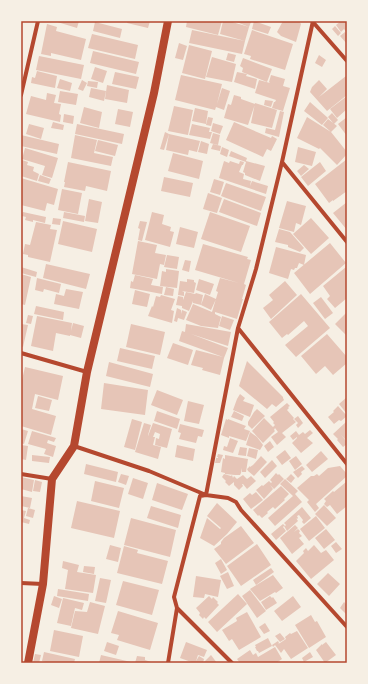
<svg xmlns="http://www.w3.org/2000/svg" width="368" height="684" viewBox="0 0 368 684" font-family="'Public Sans',sans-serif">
<rect width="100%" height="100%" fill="#f6efe4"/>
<!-- building -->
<path fill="#e6c5b7" d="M54,21H79L77,28Z
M128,21H150L148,28L127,23Z
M187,21H222L218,35L186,27Z
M223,21H229L249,27L245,41L220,34Z
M234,21H248L251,22L249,27Z
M254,21L271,27L268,34L252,29Z
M283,21H299L301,24L296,42L281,36L277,32Z
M341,21H347V33L344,29L341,32L336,25Z
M95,22L122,29L120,38L93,31Z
M47,24L57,27L56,31L86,39L81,60L51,53V56L41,54Z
M335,26L341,33L338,36L332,29Z
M192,30L245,41L242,54L189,43Z
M252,30L293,44L285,70L250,59L251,56L244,54Z
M345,32L347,34V44L340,36Z
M92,34L138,45L135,59L88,48Z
M179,43L187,46L183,60L175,58Z
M189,45L212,51L205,79L182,73Z
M93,51L139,62L136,74L90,63Z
M228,53L236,55L234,62L226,60Z
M319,55L326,60L322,67L315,63Z
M39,56L84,65L81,79L36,70Z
M212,57L236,64L232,82L206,77Z
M243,58L272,69L267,82L242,72L243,68L240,66Z
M95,67L107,71L103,83L91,79Z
M37,71L57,76L55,88L31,83L32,77L35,78Z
M115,72L139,77L136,89L112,84Z
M237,72L247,74L246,76L257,79L255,89L234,82Z
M181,75L222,84L217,104L222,88L230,91L224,110L216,107L215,110L175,100Z
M271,75L285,79L283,86L290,88L283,111L272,108L274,102H275L276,100L255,93L259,80L270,83L269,82Z
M346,76L347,78V95L327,111L310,92L312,87L319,80L327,89L319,97Z
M60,79L72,83L70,91L57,88Z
M82,80L87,83L83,91L78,89Z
M88,81L98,82L97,88L87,86Z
M107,85L129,90L127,103L105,99Z
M91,88L106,91L104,101L89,97Z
M60,91L78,94L76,105L58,102Z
M47,93L56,95L54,103L61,104L59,114L61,115L60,122L26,114L31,96L46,100Z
M234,95L241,97V99L255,104L248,125L224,118L228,104L231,105Z
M347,96V109L337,118L330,109Z
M265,100L273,101L271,107L264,105Z
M310,102L328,118L322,125L304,111Z
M255,103L277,110L272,128L251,123Z
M174,106L193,110L188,135L168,131Z
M84,107L102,112L99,128L80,123Z
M195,108L208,111L206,124L192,121Z
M118,109L133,112L130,127L115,124Z
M280,111L284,112L279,137L265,133L266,128L275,130Z
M332,113L338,120L334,124L328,117Z
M64,114L74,116L73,124L63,122Z
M208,117L213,118L211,126L206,125Z
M307,117L331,132L347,152V154L337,165L320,148L319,149L297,138Z
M347,117V136L338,124Z
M328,119L337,126L331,132L323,125Z
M53,122L64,125L63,130L51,128Z
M234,122L271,138L272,136L277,139L271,151L267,149L263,157L226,140Z
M213,123L223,126L220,134L211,131Z
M29,124L44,128L41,139L26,134Z
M77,124L124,134L122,144L75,134Z
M192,124L210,128L209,132H212L210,139L189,135Z
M165,132L169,134L164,150L160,149Z
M213,133L220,135L218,145L210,143Z
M169,134L200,141L197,152L189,150L188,155L166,150Z
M21,135L59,144L57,154L21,146Z
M75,135L97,140L94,153L113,157L111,166L71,158Z
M98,140L118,145L115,156L95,151Z
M201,141L209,144L207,154L198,152Z
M213,144L221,146L220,151L211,149Z
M222,147L229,150L227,157L220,154Z
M298,147L316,152L312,166L295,162Z
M25,148L58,158L52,178L42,175L45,166L22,159Z
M231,151L247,158L246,161L265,166L260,181L245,175V173L243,172L246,162L229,156Z
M173,153L203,161L199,179L168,171Z
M347,159V191L333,201V200L329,203L315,184Z
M22,160L28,162L27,165L34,167L33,171L39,174L37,181L21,176Z
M224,161L229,163L230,161L239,164L240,161L244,162L243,165H242L239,172L244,174L243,179L251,181L250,186L252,181L268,186L266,194L219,178Z
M68,162L111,171L107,191L86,186L85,191L64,187L65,182H64Z
M320,162L326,171L308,186L301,177Z
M304,165L309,169L301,176L297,171Z
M40,175L51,179L49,184L38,181Z
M164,177L193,183L190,197L161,191Z
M21,178L58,189L54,205L47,203L45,211L21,205Z
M214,179L224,182L220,195L210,192Z
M226,183L266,197L261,211L221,196Z
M62,189L82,193L78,214L58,210Z
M208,193L222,198L217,213L203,209Z
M89,199L102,202L98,223L85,221Z
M224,199L261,213L257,226L219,212Z
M287,201L306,206L301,225L296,223L294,232L279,228Z
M347,202V230L333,213Z
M23,212L46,217L45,223L33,220V222L25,220L26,217L22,216Z
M64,212L85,216L84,222L63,218Z
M152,212L164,215L162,224L171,227L170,231L174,232L170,247L145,240Z
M210,212L250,226L241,252L201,239Z
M53,218L61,219L60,225L52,224Z
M311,218L329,238L311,254L293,234Z
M63,221L97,229L92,252L58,244Z
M140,221L147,222L142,241L138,240L140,229L138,228Z
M36,222L51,225L50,229L57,230L50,262L28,257V255L23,254L25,244L30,245Z
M180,227L198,232L194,248L176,244Z
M279,229L290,232L304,248L300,252L288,247V245L275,242Z
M138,241L157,245L155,253L166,255L164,265L160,264L157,279L132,274Z
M330,243L346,263L310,294L294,273Z
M203,244L248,257L247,259L251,260L244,284L246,285L242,299H243L237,319L215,312V314L221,317L218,328L201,326L186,320L193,304L212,312L218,292L216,291L220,278L239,283L195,270Z
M276,247L306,255L304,265L299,263L297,268H295L294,270L291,269L288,279L269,273Z
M167,255L179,257L177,269L164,267Z
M185,260L191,261L189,272L182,270Z
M46,264L90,274L86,289L43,278Z
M347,265V298L335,308L327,299L330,296L323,286L346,267L345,266Z
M21,267L37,272L36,277L21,273Z
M166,269L179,271L177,288L160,286L162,271L166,272Z
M21,274L31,277L25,305L21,304Z
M135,275L153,279L151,285L163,287L162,294L130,288L131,281L133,282Z
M37,278L61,284L59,293L44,289L43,292L35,290Z
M187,279L194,280V282L196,283L194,293L182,291L184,292V296L178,295L180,281L187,282Z
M199,279L214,284L210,295L196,290Z
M285,281L297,295L271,319L263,308L273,300L269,295Z
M166,287L174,289L173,296L164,295Z
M66,289L83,292L79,309L54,304L56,294L64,296Z
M135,290L150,294L147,307L132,304Z
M186,292L195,294L196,293L203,295L201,305L193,303V301L189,311L182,308V306L176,305L178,296L183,297V300Z
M205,294L216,299L211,310L201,305Z
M301,294L330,328L296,357L285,345L308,326L304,321L288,335L287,334L282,338L269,322Z
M161,295L175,299L171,310L174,311L172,323L148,316L152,306L153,307L156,296L160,297Z
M321,297L333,313L325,319L313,303Z
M36,306L64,312L63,320L34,314Z
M177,308L181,310V314L182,310L187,312L184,320L178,318L177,322L174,321Z
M347,312V336L335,324Z
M28,315L33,316L31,324L26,323Z
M37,316L72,323L71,331L73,323L84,326L81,338L70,335V336L56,333L53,351L31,346Z
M222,316L234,320L230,330L219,326Z
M21,324L28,325L23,347L21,346Z
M131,324L165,332L160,355L126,347Z
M186,324L231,332L228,346L191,334L228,348L224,358L220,375L202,370L203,368L191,365L196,350L223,357L179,341L182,331L185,332Z
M327,334L347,357V363L333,375L325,366L316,374L301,356Z
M173,343L193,350L188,365L167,358Z
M120,348L155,356L152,369L117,361Z
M247,361L283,397V398L284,400L276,407L272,404L267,409L239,386Z
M109,362L153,374L150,387L106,376Z
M25,367L63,376L58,400L35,394L32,409L56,416L51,435L21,426V384Z
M104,383L148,390L145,415L101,409Z
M157,390L183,400L177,415L151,405Z
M240,394L245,398L243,401L254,405L250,417L233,410L237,399Z
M38,396L52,400L49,411L35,408Z
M347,397V414L339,404Z
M188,401L204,405L199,424L184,421Z
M287,403L290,406L288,407L289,408L287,410L294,418L293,419L296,422L282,433L286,437L277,445L271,437L278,432L275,428L274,430L275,431L263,443L252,431L264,418L273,427L275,425L273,423L274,422L270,417Z
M338,406L347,416L341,421L339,420L334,424L328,417L334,412L333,411Z
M257,409L265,416L252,429L248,425V422L254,412Z
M157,411L180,419L177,429L154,421Z
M234,411L244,416L242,421L231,417Z
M298,416L303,423L298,428L296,425L298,423L294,419Z
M132,419L142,422L135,450L124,447Z
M226,419L228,420V419L246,426L244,429L250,431L246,441L229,436V438L221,435Z
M346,422L347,423V441L341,435L347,442V444L343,447L337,440L338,439L333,434Z
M144,423L151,425L148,435V436L153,423L172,429L167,448L155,445L156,438L159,439L160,434L155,432L153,437H155L153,445L161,447L158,459L135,452Z
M180,424L204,430L202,437L198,436L196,443L179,439L181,433L178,432Z
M21,429L28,431L24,444L21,443Z
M310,430L313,433L307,438L313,443L301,453L292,443L297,438V437L293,440L290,436L296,431L299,435L303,432L305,434Z
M32,431L56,438L54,442L48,440L47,443L56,446L53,457L44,454L46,449L28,444Z
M250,432L257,437L263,445L260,450L246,445Z
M230,438L238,441L233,453L223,450L224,446L227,447Z
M270,441L274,447L268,452L264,446Z
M21,445L28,446L26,460L21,459Z
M177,445L195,449L193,461L175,457Z
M240,447L247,448L246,456L238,455Z
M249,448L258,450L256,459L247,456Z
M285,450L291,458L282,465L276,457Z
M321,451L328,459L312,472L306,465Z
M218,454L223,455L220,463H215L216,458H218V457H217Z
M32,455L50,457L49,463L32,461Z
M225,455L248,459L246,472H242V468L241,473L240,475H235L225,474V473L221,472L223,458L225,459Z
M261,456L267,462L254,476L248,471L247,469L250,466V467L253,465Z
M296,456L302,464L295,470L289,461Z
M272,460L277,466L265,478L260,472Z
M86,464L118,472L116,482L84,474Z
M302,466L305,469L301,472L302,474L298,478L293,472Z
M340,466L347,474V476L316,504L319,508L315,512L307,502L309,500L297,488L311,476H314L317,474L319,476L328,468Z
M276,473L278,475L279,474L284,479L274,489L270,485L273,489L264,499L256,490L262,485L263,486L269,481L271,483L272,482L270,480Z
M121,474L129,476L126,485L118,482Z
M224,474L231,476L232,475L233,478L234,476L237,479L243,475L247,479L251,476L256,481L247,489L243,484H242L243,486L239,490L234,485V482L229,486L225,482L226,481L222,477Z
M291,474L295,478L291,483L286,479Z
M21,477L34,480L32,492L21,489Z
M133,478L148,483L143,499L128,494Z
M285,479L298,491L295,494L302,502L275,526L268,518L293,496L280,484Z
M35,480L42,482L40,492L33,491Z
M95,481L124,488L119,508L91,501Z
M346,482L347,506L337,514L330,505L327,507L324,504L326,501L324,499L333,491L334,492Z
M157,483L188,494L182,510L152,500Z
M281,486L289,494L284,499L285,500L275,509L273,507L267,512L268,513L262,518L259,515L258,516L253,510Z
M256,492L263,500L251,509L243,499L250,493L252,495Z
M21,496L32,498L30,508L21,506Z
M77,501L120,511L114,538L71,528Z
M217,503L237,522L227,534L214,546L200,538L207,518L220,529L221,528L207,516Z
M324,505L336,518L327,526L315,514Z
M151,506L181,515L178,528L147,518Z
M302,507L311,518L304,524L302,522L303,520L299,515L297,516L298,518L297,519L296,518L298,521L287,531L284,526L283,527L286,531L276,540L271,534L283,524L285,526L286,525L284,523Z
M28,508L35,510L33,518L26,516Z
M21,510L26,511L24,518L30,520L29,524L21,522Z
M316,516L325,528L309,541L300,529Z
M131,518L176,530L170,557L124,545Z
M295,525L298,528L294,532L298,529L300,531L299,533L302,536L299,538L304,544L292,554L280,538Z
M241,526L254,543L226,564L214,549L221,544V542L224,538Z
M326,529L335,540L324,549L315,538Z
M336,542L342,549L336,553L331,546Z
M257,544L271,565L241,586L227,566Z
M110,545L121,548L118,562L106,559Z
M314,545L321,553L326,550L334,560L311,579L296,561L304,553L303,551L306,548L308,551Z
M124,546L138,550L137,553L168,561L162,584L117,573Z
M221,559L227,570L221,574L215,563Z
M63,561L79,565L77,572L96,575L93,593L65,589L68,570L62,568Z
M84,566L95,567L94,574L83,572Z
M271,568L274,572L256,585L253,580Z
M228,572L234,586L227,589L220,576Z
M328,573L340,584L329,596L317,584Z
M273,575L283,588L276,593L275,592L260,601L250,589Z
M196,576L221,580L218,597L205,594L204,598L193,597Z
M100,578L111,580L106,603L95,601Z
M123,581L159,590L152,615L116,605Z
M58,589L89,594L88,601L57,596Z
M250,590L266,611L257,618L242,596Z
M238,594L247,604L217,632L208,622Z
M54,596L62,599L59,608L51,605Z
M209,596L212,599L213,597L218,602L217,603L219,605L206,619L204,617L203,619L199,615L200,613L196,608Z
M270,596L272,598L273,597L277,603L266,610L261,602Z
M293,596L301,607L282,621L274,611Z
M63,598L84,603L82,610L75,608L71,626L57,623Z
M90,602L105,606L98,634L71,628L75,611L87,612Z
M344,602L347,605V612L346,614L340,608Z
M118,611L158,623L150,650L117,640L119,635L111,633Z
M247,612L261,637L239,650L232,639L229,641L222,630L237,621L236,618Z
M311,615L315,622L317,621L326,637L309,648L295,625Z
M265,623L270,631L264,634L259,627Z
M54,630L83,636L79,657L50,651Z
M297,631L308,648L291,659L284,649L281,653L275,645L273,647L272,645L278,641L279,643L278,644L280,643L283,648L280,643L286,639L285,637L290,633L291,634Z
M280,633L285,639L280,642L275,636Z
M268,638L272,646L259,653L258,651H257L255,647H256L255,645Z
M107,642L119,646L116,655L104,651Z
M186,642L207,650L204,657L198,655L196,661L199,656L204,659L203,663H194L180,658Z
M326,642L336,655L325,663L316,650L322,644V645Z
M275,647L282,659L276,663H240L237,659L250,650L253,655L256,653L258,657Z
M44,652L75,659L74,663H50L42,661Z
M310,652L313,657L304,662L302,658Z
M35,654L41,655L39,663H33Z
M101,655L131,662V663H99Z
M211,655L217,663H205L204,662Z
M137,656L145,657V660L151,662L150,663H135Z"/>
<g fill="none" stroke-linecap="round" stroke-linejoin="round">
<!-- minor -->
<path stroke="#b5482f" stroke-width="4" d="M312,21L347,61
M21,95L38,21
M282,162L347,242
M238,328L347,464
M21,353L87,372
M74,446L149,471L206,495L228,498L236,502L241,510L347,627
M21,474L52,479
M21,583L43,584
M177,608L232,663
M168,663L177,608L174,597L200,496L206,495L238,328L256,269L282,162L313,21"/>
<!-- secondary -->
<path stroke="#b5482f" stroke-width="8" d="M28,663L43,584L52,479L74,446L87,372L154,93L168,21"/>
</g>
<!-- border -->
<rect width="368" height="684" fill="none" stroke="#f6efe4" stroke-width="44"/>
<rect x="22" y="22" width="324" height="640" fill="none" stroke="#b5482f" stroke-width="1.5"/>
</svg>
